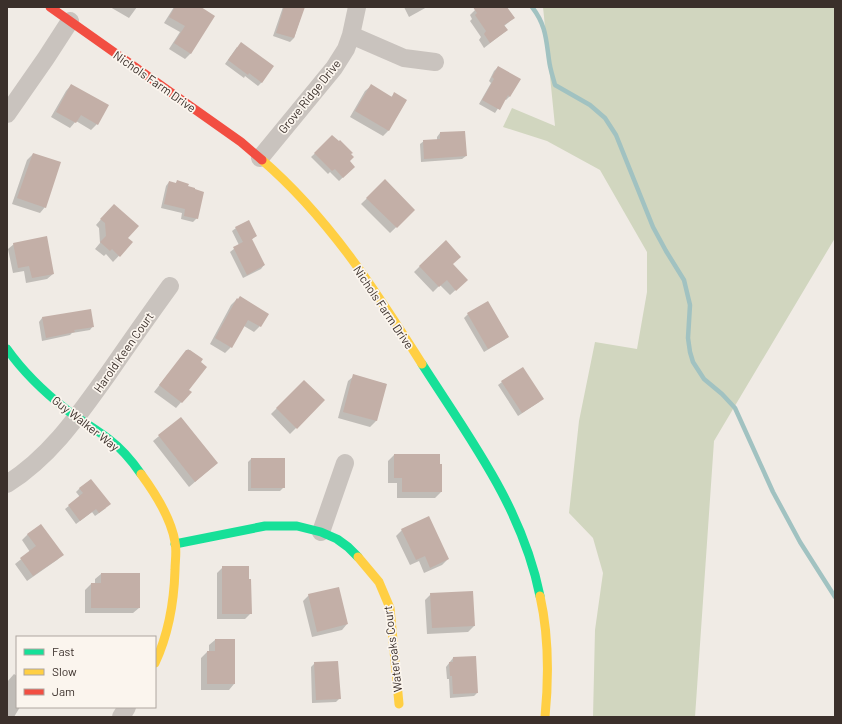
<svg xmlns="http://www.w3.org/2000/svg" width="842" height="724" viewBox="0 0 842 724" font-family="Barlow,sans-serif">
<rect width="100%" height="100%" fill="#f0ebe5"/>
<!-- green -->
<path fill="#d1d6bf" d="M543,7H835V238L714,441L695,717H593L595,630L603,573L593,538L569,513L579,421L595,342L637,349L647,292V252L600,170L547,141L503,127L512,108L555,126Z"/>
<!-- shadow -->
<path fill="#0003" d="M110,7H137L129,18Z
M174,7H199L191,53L185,59L169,49L180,32L164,23Z
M283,7H304L294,38L290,42L273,36Z
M404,7H427L409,17Z
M473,7H506L514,18L504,26L507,30L484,48L479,40L481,37L470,21L472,19L470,15L475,10Z
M237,47L262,82L258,86L245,76L244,78L225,64Z
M498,67L510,96L506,100L504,99L495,113L479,104L491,83L489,81L494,71Z
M71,85L97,124L91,130L76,121L70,128L51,117L66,91Z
M371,86L391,97L394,94L406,101L388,131L383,136L350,117L365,91Z
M440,133L466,156L462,159L421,162L420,144L424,141L437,140V137Z
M332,137L350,154L348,161L354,167L339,181L330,172L328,174L311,157Z
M33,154L45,207L40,213L12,204L27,160Z
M385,181L414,210L390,233L361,204Z
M169,182L175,184L177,182L187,187L197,218L193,222L181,219L182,213L161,208L166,186Z
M108,211L127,238L132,242L113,262L106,254L104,256L95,249L100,243L99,228L96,225Z
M236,228L256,236L251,240L264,265L261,269L243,278L230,252L239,245L232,231Z
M14,244L53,274L47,279L26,283L24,271L13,273L8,249Z
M452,264L461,285L450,295L440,285L433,292L414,272L420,266Z
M237,299L267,314L260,326L254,332L244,326L231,347L225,353L210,344L231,305Z
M468,314L508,337L504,340L484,352L464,318Z
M42,318L93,326L90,330L72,333L70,335L42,341L39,322Z
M188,349L201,360L188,390L190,392L176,408L154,392Z
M354,376L386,384L376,421L370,427L338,418L348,381Z
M304,381L324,400L290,434L271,414Z
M502,382L539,402L518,416L498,385Z
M181,418L217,463L189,487L153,441Z
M394,455L441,492L435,498H397V483H388V461Z
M251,459L284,487L280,491H248V462Z
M80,488L106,508L95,516L92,512L76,524L65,509L80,497L76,492Z
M402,530L448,559L442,565L424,573L419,561L410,565L396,536Z
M28,534L62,555L57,560L27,581L15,564L30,552L22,540Z
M223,567L248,580L251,613L245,619H217V573Z
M101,574L139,608L133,613H85V590L91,584H95V579Z
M431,594L474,626L468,632L427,634L425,600Z
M309,595L347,624L342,630L312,637L303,601Z
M215,640L234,684L229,690H201V658L207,652H209V645Z
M453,658L477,693L474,696L450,698L449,679H447L446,667Z
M315,663L340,698L336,702L312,703L311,667Z
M14,674L17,676V707H20L14,717H7V682Z"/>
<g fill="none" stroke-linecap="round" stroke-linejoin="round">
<!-- stream -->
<path stroke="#a1c2c1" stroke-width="4.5" d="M532,7C546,25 546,39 549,60C550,69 553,77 555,85L590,105L605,118L616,135L653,227L666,251L684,280L690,305L688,338L690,352L693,362L704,379L722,394L735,408L773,492L800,542L835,597"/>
</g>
<!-- building -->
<path fill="#c3afa7" d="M175,7H201L215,16L191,54L174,43L185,26L169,17Z
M284,7H305L294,38L276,33Z
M473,7H507L515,18L504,25L508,30L490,43L484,34L486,31L475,15L477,13Z
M241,42L274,66L262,83L249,73L248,75L228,60Z
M498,66L521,79L510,97L508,95L500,110L482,100L494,79L492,77Z
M71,84L109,105L98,125L81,115L76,123L56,112Z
M371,84L392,97L394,92L407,100L389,131L355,111Z
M465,131L467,156L424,159L423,140L440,139V132Z
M332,135L339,141L340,140L353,153L351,154L354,157L350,161L355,167L343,178L335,169L332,171L314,153Z
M33,153L61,162L46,208L17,198Z
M385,179L415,210L397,228L366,198Z
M177,180L189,184L188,186L195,188V189L204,192L198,219L184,216L185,209L164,204L169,181L176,183Z
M114,204L139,226L128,238L133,242L120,257L112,249L110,251L100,242L106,236L105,223L100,219Z
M249,220L257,236L252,239L265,265L247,275L233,247L243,242L235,227Z
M47,236L54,274L32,278L29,266L18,268L13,243Z
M446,240L461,257L453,264L468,280L456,291L447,280L439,287L419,266Z
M240,296L269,314L261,327L248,320L232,348L215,338L237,298L238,299Z
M488,301L509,337L488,349L467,313Z
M91,309L94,327L74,330L75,332L46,338L42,317Z
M186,350H190L203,359L201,362L207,367L189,390L192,392L182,403L159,385Z
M523,367L544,399L522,413L501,381Z
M353,374L387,384L377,421L343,412Z
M304,380L325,400L297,429L276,408Z
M181,417L218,463L195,482L158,435Z
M394,454H440V464H442V492H402V478H394Z
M251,458H285V488H251Z
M91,479L111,504L99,513L96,509L80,521L68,505L83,493L79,488Z
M429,516L449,559L430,568L425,556L416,560L401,529Z
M41,524L64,555L33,576L20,558L36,546L27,534Z
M222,566H249V579H251L252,614H222Z
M101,573H140V608H91V583H101Z
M339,587L348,624L317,632L308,594Z
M473,591L475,626L432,628L430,593Z
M215,639H235V684H207V651H215Z
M476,656L478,693L453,694L452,676H450L449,662H453V657Z
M338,661L341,699L316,700L314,662Z"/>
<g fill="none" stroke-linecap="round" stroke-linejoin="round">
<!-- street -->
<path stroke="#c9c3be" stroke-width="18" d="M351,35L404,58L435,62
M7,114L46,58L70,21
M260,158L334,68L346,49L351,35L357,7
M7,484C51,456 78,416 108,374C128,345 149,315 170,286
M321,532L345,463
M121,717L127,707"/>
<!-- fast -->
<path stroke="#16e098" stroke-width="9" d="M7,349C24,373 44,392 67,410C81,421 96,429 110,440C122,449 132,461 141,474
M422,364C470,439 522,507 540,596
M175,544L265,526H297L321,532L337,539L348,547L358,557"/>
<!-- slow -->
<path stroke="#ffcf43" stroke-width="9" d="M262,160C328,217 376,291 422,364
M141,474C155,493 171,518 175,542C177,551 175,561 175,570C174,603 169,633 155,663
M358,557L379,582L390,608L399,704
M540,596C549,636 549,676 545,717"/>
<!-- jam -->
<path stroke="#f24e42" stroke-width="9" d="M50,7L241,142L262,160"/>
</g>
<g text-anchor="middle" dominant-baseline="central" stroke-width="3.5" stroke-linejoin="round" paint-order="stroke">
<!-- street labels -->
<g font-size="12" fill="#3b302b" stroke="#fbf5ee">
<text transform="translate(155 81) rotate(35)">Nichols Farm Drive</text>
<text transform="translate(309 96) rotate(-51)">Grove Ridge Drive</text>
<text transform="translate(384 307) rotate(56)">Nichols Farm Drive</text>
<text transform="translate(123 352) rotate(-55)">Harold Keen Court</text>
<text transform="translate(86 423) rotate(38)">Guy Walker Way</text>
<text transform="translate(392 649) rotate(-97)">Wateroaks Court</text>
</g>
</g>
<!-- border -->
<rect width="842" height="724" fill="none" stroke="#3b302b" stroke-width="16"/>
<!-- legend -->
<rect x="16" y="636" width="140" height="72" fill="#fbf5ee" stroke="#aea6a0"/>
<rect x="24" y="649" width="20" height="6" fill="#16e098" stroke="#aea6a0"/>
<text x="52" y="656" font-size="12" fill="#3b302b">Fast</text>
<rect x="24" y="669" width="20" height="6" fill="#ffcf43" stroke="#aea6a0"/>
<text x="52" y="676" font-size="12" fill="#3b302b">Slow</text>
<rect x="24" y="689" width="20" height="6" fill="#f24e42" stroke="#aea6a0"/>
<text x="52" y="696" font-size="12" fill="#3b302b">Jam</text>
</svg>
